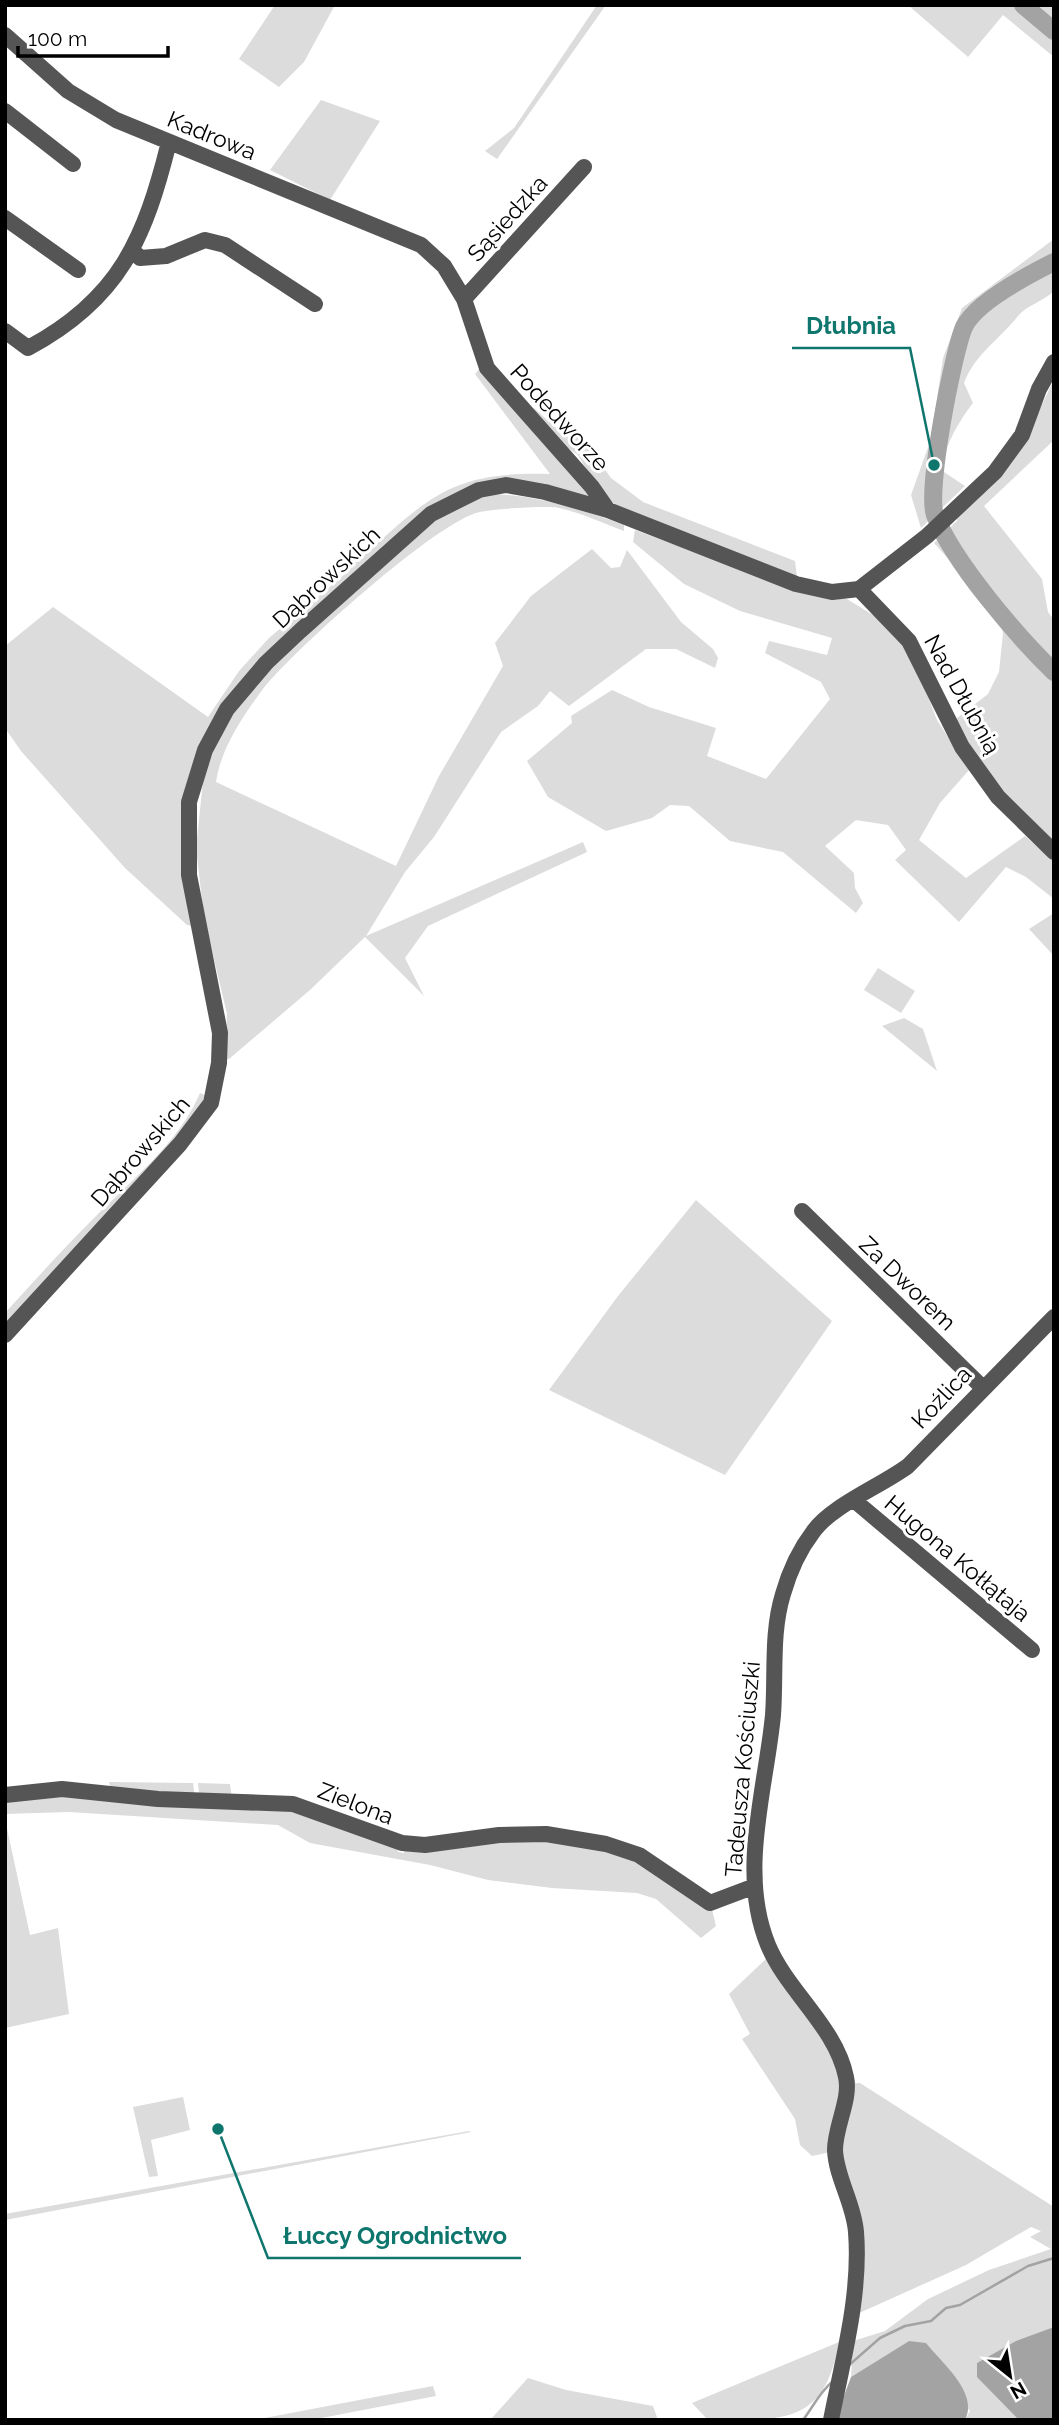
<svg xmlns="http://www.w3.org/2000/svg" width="1059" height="2425" viewBox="0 0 1059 2425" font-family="Raleway,sans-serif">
<rect width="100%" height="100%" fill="#fff"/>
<!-- green -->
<path fill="#dcdcdc" d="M275,5H335L304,62L279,87L239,59Z
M597,5H606L497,159L485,151L514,128Z
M908,5H1052L1054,57L1003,15L968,57Z
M321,100L380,121L330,200L270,170Z
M1054,239V291C1044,301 1027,305 1018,316C1000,339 975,354 964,383L973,403C960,420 940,451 944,472L965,486L921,528L911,495L931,439L943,358L962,308Z
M479,369L573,472L590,498L477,485L261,662L192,779L193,926L187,925L125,868L21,751L5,728V646L53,607L208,717L239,671L269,638L345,574L346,566L358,561C429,497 450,471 550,474L475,374Z
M1054,379V440L984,506L1042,579L1048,612L1054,620V841L1008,800L952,722L988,694L999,672L1003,633L999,615L934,543L957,521V515L1034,422Z
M534,408L565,436L575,428L611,478L643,502L795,561L797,577L627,512L613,503L589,474L578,455L565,446L532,410Z
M492,494C539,496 580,509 624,525V531C603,523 581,513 559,508C549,505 492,509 480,512C438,520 292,652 263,689C243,716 221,748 216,782L396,866L439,776L503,666L495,643L531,596L592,549L611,568L620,567L627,550L681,622L713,649L718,658L715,668L676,649H646L569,706L550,691L538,706L501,732L434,837L405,872L366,936L583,842L587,852L428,926L405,958L424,996L365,937L310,990L229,1059L225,1058L227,1014L204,917L196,848L203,781L213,748L234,710L272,664L418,532L462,503Z
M635,530L802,592L847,599L881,620L911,652L937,720L969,770L940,803L919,840L966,878L1025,836L1054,862V899L1026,877L1006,867L959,922L895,860L906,850L888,825L856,820L825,846L854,873L855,888L863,903L856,913L783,852L730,841L689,806L670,805L652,818L606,831L548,797L527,761L572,723L571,716L612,690L649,707L716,728L707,756L766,779L830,699L821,682L765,653L769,641L827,655L832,638L740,611L684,584L633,542Z
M1054,913V956L1029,929Z
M878,968L915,991L901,1013L864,990Z
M904,1018L923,1029L937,1071L882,1026Z
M200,1093L205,1095L199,1112L5,1326V1313C35,1280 65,1247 97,1215C134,1178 179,1142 200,1093Z
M696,1200L832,1321L725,1475L549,1390L618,1296Z
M109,1782L193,1783L195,1798L111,1790Z
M198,1783L230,1784L232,1799L199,1793Z
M43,1795L278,1806L396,1845L398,1852L404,1853L405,1846L537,1838L626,1853L711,1905L716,1926L701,1938L656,1899L637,1893L552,1888L488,1880L430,1865L310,1843L278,1825L69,1812L5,1814V1801Z
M5,1819L30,1935L58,1928L69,2014L5,2028Z
M767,1958L829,2050L842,2083L831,2152L812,2156L800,2145L795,2119L742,2039L750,2034L729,1994Z
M849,2083H860L1054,2207V2420H965L970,2411L909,2341L851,2377L853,2341L885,2331L928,2299L989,2270L1051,2249L1030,2237L1041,2231L1031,2227L966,2265L857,2314L840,2147Z
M183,2097L190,2130L151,2140L158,2176L149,2177L133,2107Z
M469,2131L471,2132L5,2220V2214Z
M839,2342C824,2425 785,2420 708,2420L692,2403Z
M528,2378L566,2390L653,2406L658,2420H490Z
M433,2386L436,2396L311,2420H254Z"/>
<!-- water -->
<path fill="#a3a3a3" d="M1054,2327V2420H1019L977,2377V2363L1016,2341Z
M909,2341L926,2343C942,2363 979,2393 965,2420H835L851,2377Z"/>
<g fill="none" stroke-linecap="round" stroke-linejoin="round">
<!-- stream -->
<path stroke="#a3a3a3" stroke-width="2.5" d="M848,2366L880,2338L905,2326L931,2321L946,2308L960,2305L1028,2266L1054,2258
M803,2420C813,2407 819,2393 832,2382"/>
<!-- river -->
<path stroke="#a3a3a3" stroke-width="18" d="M1023,5L1054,31
M1054,262C1030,274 976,302 964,327C953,353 926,491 935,515C953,562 1018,637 1054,672"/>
<!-- minor -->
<path stroke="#555" stroke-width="16" d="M5,35L68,91L116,120L421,245L444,266L464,299L487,368L592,487L608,510
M5,111L73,164
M5,218L78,270
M133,251L140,258L166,256L205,240L225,245L315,304
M464,299L584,167
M5,331L28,348C120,299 145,238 169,142
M859,589L909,641L962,747L998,797L1054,852
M802,1211L982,1387
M5,1335L180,1144L211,1103L219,1063L220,1033L189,875V802L205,750L227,709L266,663L300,631L431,514L479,490L506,485L545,492L608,510L796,584L832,592L859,589L927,536L995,472L1022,435L1039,389L1054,362
M855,1501L1032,1650
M5,1795L62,1789L158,1799L293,1804L402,1843L425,1845L499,1835L546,1834L606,1844L639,1855L710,1903L755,1886
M831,2420C843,2359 861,2294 856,2232C854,2204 836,2177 835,2150C835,2126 851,2099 846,2077C836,2027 787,1991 768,1945C738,1872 766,1789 773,1715C776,1674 771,1633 783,1594C789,1573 800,1549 813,1532C831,1506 881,1486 908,1466L1054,1317"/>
</g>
<g text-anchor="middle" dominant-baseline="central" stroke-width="6" stroke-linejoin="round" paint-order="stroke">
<!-- street labels -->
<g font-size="23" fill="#000" stroke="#fff">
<text transform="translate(212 135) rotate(22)">Kadrowa</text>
<text transform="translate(507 218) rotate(-48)">Sąsiedzka</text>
<text transform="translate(560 417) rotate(48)">Podedworze</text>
<text transform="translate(326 577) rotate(-43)">Dąbrowskich</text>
<text transform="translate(963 694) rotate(61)">Nad Dłubnią</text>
<text transform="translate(140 1151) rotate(-49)">Dąbrowskich</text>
<text transform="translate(908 1283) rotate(44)">Za Dworem</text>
<text transform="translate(941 1397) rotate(-47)">Koźlica</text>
<text transform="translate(958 1558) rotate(40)">Hugona Kołłątaja</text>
<text transform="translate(742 1769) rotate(-85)">Tadeusza Kościuszki</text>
<text transform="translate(356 1803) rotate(21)">Zielona</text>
</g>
</g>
<!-- callouts -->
<path fill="none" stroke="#0f766e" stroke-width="2.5" d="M934 465L910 348H792M218 2129L268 2258H521"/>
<g fill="#0f766e" stroke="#fff" stroke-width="2.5">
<circle cx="934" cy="465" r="7"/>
<circle cx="218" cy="2129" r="7"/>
</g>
<g font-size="24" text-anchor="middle" font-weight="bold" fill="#0f766e" stroke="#fff" stroke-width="6" stroke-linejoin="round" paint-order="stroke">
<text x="851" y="334">Dłubnia</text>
<text x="395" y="2244">Łuccy Ogrodnictwo</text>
</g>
<!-- border -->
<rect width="1059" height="2425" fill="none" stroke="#000000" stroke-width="14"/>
<!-- north arrow -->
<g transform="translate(1010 2376) rotate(150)" stroke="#ffffff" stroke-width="5" paint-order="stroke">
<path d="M0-5L12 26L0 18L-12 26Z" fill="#000000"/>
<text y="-10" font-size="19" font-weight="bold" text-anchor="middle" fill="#000000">N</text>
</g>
<!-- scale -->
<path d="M18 46v10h150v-10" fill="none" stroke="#000000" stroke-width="3.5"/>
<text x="28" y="46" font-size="21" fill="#000000" stroke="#ffffff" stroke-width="5" paint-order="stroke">100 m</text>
</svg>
